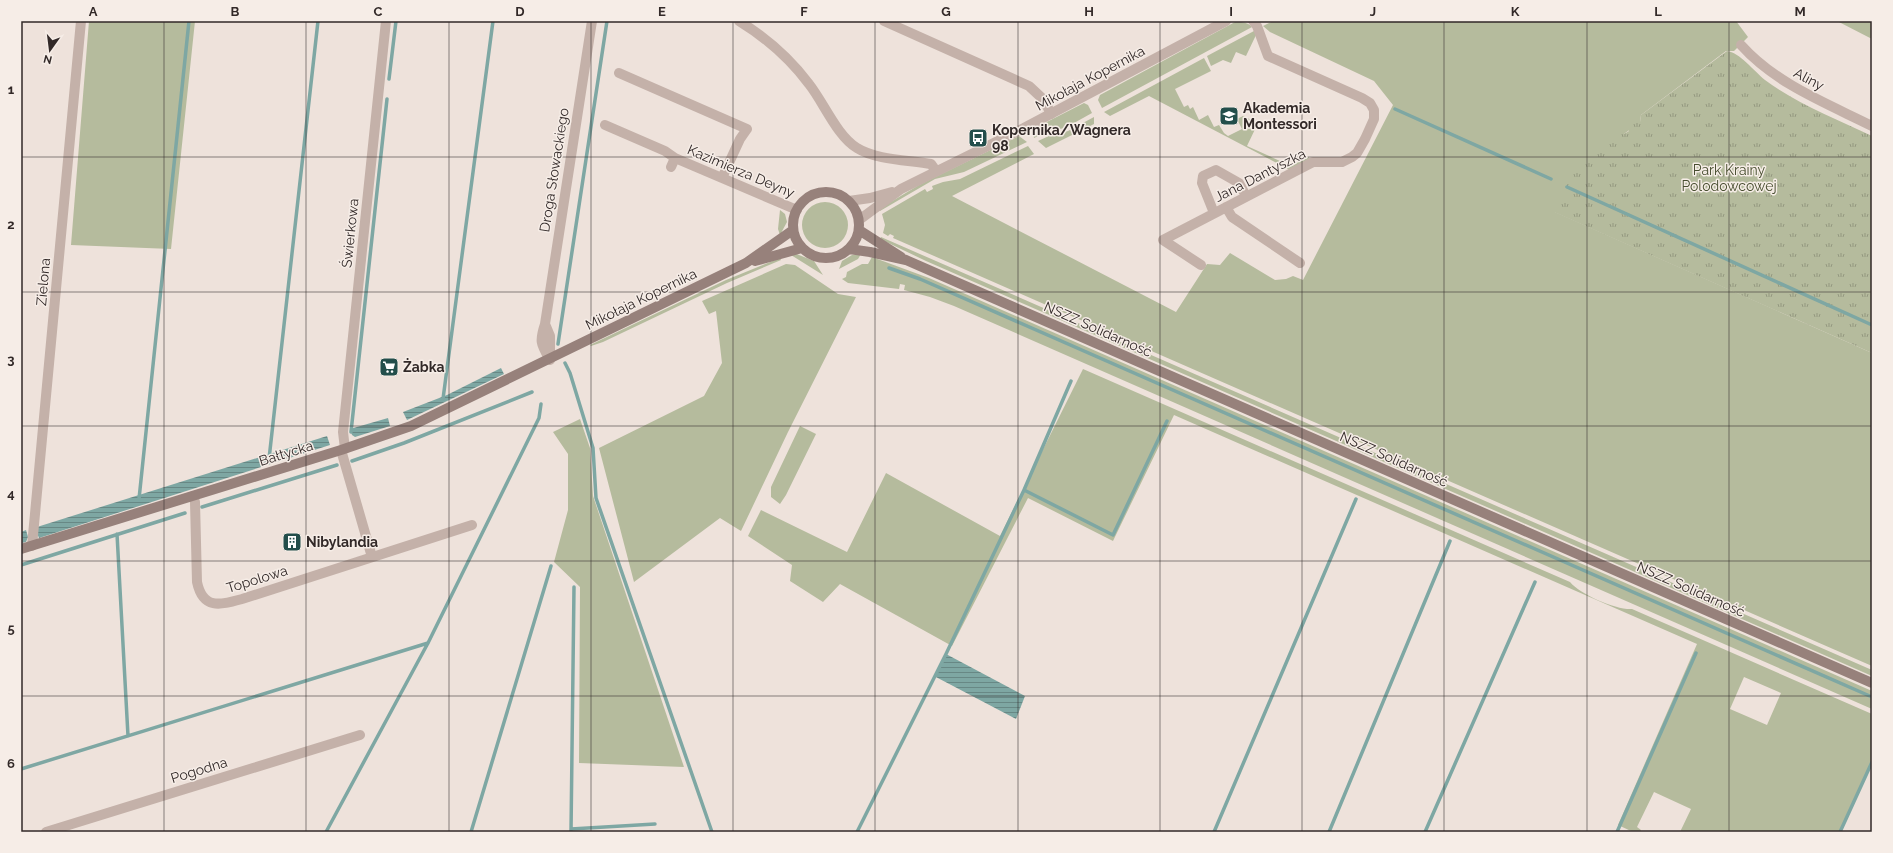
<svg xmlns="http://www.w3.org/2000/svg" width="1893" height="853" viewBox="0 0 1893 853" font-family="Raleway,sans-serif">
<defs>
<pattern id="park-tufts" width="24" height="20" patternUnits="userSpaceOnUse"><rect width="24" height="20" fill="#b5bb9d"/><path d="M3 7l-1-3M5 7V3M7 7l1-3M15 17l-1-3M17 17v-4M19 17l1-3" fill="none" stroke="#949880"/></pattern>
<pattern id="water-rules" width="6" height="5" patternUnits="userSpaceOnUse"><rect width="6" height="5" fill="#7ea7a3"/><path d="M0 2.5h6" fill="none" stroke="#688885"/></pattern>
</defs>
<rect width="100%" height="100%" fill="#eee2db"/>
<!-- green -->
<path fill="#b5bb9d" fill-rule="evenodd" d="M89,21H195L171,249L71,245Z
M1273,21H1736L1748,37L1734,51H1726L1641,115L1640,122L1624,134L1555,212L1872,353V666L893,238L894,236L890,234L888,236L883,233L885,225L882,214L925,189L927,192L933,189L932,186L943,182L960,179L1028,146L1034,154L952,196L1176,312L1207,264L1220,265L1230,253L1275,280L1286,279L1293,276L1303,280L1393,105L1374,81L1270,32L1263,26Z
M1837,21H1872V39Z
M1235,22C1242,22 1247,22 1252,27L1102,108L1098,100L1100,95Z
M1254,31L1256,35L1246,56L1236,52L1231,63L1223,60L1211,66L1207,56Z
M1204,58L1211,71L1175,89L1184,107L1188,105L1190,109L1193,107L1199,120L1208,115L1214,127L1219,125L1224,133L1228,136L1242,129L1237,119L1243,116L1258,123L1247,146L1291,166L1309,157L1311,161L1290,170L1149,96L1110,116L1104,112Z
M1084,103L1088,105L1092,113L1065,128L1048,131L1034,138L1033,129Z
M1094,117V124L1046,148L1038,141L1049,136L1068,131Z
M1019,136L1027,142L964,172L935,179L880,211L879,209L919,185Z
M802 225a23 23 0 1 1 46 0a23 23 0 1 1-46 0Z
M780,210L785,214L787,222L780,235L778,229Z
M881,237L1872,670V676L926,261L880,239Z
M794,253L814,261L823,275L791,255Z
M861,254L858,259L839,269L842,261L852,255Z
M872,257L929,278L1872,691V709L954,306L930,297L904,290L905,285L900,284L899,289L848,283L842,279L846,277L847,272L862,264H868Z
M780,258L781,260L727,283L603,342L591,346L590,345L726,280Z
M786,264L795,265L838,294L856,297L788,432L741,531L720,518L634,582L599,448L704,396L722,363L716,311L709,314L702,301Z
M1083,369L1570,582C1581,595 1616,610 1632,609L1872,714V760L1841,832H1680L1691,809L1654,792L1637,827L1641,830L1640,832H1633L1618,825L1697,644L1174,415L1113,541L1028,498L952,646L840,584L823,602L790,581L792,565L748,536L761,510L847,552L886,473L1000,536ZM1744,677L1781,693L1767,725L1730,709Z
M580,419L590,448L593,496L684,767L579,763L580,587L554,562L568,510V454L553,432Z
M800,426L816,434L786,495L780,504L771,497V487Z"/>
<!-- park -->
<path fill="url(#park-tufts)" d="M1727,51C1739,52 1754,71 1765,80C1797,104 1836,119 1872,136V353L1554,212L1576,164L1617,133L1624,134L1629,131L1627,125L1634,120L1640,122L1641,115Z"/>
<!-- water -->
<path fill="url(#water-rules)" d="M501,368L504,374L407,420L403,412L447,395Z
M388,418L390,426L355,437L352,435L350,429Z
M327,436L330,445L39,538L37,533V527Z
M26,530L28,537L26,542L21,543V532Z
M946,654L1025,696L1016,719L934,676Z"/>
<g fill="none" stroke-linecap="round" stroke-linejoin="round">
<!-- stream -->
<path stroke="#7ea7a3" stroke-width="3.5" d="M389,79L396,21
M1395,109L1551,179
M1567,187L1872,325
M889,268L920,279L1872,697
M558,344L607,21
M565,363L570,373L593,448L596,498L712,832
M443,399L493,21
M351,432L387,99
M269,459L318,21
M352,461L404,443L532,392
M1024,490L1071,381
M139,499L189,21
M202,507L337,465
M117,534L128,736
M21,565L185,513
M21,769L428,643
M571,829L655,824
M326,832L428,643L539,418L541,404
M471,832L551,566
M571,832L574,587
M857,832L946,654L1024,490L1113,535L1167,421
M1214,832L1356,499
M1329,832L1450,541
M1425,832L1535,582
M1617,832L1696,653
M1840,832L1872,762"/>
<!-- minor -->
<path stroke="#c4b1a9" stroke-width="10" d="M739,21C765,37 791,60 809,84C824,103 837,136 857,148C876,160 909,160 931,164L936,171
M884,21L1029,86L1044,100L1051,114
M1741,45C1776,84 1826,103 1872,126
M619,73L747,129L740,139L722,178
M605,125L665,151L675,158L797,210
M671,167L675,158
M1226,207L1232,217L1300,263
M1214,213L1202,183L1203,176L1216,170L1239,183L1246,196
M1201,265L1163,240L1313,162H1342L1352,157L1357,153L1365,139L1374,119V110L1370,103L1362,98L1268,56L1257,26L1253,21
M545,324L550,336V360
M550,360C541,344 539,342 545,324L592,21
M345,449L343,432L386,21
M341,450L372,557
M193,496L195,502L197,582C203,610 220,605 242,599L472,525
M32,546L81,21
M46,832L360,735"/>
<!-- tertiary -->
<path stroke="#c4b1a9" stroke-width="10" d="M849,201L870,198L892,192
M859,220L901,189L1024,128L1226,21"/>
<!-- secondary -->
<path stroke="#97817b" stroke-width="10" d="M793 225a33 33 0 1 1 66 0a33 33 0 1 1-66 0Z
M859,230L901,257
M849,249L870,252L906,260L1872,683
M755,261L802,248
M21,549L341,450L411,426L746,263L793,230"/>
</g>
<!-- grid -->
<path fill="none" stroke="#322928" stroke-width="1" stroke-opacity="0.55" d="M164,21V832M306,21V832M449,21V832M591,21V832M733,21V832M875,21V832M1018,21V832M1160,21V832M1302,21V832M1444,21V832M1587,21V832M1729,21V832M21,157H1872M21,292H1872M21,426H1872M21,561H1872M21,696H1872"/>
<!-- icons -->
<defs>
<g id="school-square" transform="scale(1)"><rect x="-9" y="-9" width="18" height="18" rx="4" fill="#234e4b" stroke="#f6ede7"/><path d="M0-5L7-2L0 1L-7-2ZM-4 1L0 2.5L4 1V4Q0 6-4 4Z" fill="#fff"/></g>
<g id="bus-square" transform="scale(1)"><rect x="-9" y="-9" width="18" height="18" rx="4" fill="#234e4b" stroke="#f6ede7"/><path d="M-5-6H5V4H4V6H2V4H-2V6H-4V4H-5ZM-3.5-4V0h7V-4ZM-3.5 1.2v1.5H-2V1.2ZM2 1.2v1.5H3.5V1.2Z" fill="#fff"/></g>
<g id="supermarket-square" transform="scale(1)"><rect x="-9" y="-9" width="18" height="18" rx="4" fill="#234e4b" stroke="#f6ede7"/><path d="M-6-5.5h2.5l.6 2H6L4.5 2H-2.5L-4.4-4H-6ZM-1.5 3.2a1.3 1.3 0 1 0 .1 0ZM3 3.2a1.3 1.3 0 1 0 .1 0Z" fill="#fff"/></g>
<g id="building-square" transform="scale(1)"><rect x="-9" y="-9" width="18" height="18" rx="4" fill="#234e4b" stroke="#f6ede7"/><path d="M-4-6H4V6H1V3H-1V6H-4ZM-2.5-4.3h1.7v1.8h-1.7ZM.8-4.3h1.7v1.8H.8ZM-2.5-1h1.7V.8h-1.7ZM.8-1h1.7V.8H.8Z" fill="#fff"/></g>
</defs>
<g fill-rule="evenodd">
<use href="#school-square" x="1229" y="116"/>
<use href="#bus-square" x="978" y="138"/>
<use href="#supermarket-square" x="389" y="367"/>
<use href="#building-square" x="292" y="542"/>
</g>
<g text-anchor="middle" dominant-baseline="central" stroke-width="3" stroke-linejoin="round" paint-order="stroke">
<!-- street labels -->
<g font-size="14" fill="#322928" stroke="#f6ede7">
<text transform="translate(1090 78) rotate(-28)">Mikołaja Kopernika</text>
<text transform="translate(1809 79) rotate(28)">Aliny</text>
<text transform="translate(554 170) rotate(-81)">Droga Słowackiego</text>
<text transform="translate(741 171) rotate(23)">Kazimierza Deyny</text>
<text transform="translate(1260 175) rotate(-27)">Jana Dantyszka</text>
<text transform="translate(350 233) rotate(-84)">Świerkowa</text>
<text transform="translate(43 282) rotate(-85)">Zielona</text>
<text transform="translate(641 299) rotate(-26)">Mikołaja Kopernika</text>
<text transform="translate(1098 329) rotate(24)">NSZZ Solidarność</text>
<text transform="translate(286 453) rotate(-17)">Bałtycka</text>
<text transform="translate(1394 459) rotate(24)">NSZZ Solidarność</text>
<text transform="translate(257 579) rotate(-17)">Topolowa</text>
<text transform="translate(1691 589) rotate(24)">NSZZ Solidarność</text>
<text transform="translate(199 770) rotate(-17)">Pogodna</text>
</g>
<!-- poi labels -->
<g font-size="14" font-weight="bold" fill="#322928" stroke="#f6ede7" text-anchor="start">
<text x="1243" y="108">Akademia<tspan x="1243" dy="16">Montessori</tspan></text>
<text x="992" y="130">Kopernika/Wagnera<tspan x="992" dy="16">98</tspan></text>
<text x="403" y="367">Żabka</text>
<text x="306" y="542">Nibylandia</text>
</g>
<!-- park labels -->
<g font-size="14" fill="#474d2f" stroke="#f6ede7">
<text x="1729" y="170">Park Krainy<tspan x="1729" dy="16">Polodowcowej</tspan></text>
</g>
</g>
<!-- border -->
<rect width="1893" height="853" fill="none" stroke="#f6ede7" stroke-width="44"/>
<!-- north arrow -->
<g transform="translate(50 50) rotate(194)" stroke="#f6ede7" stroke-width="3" paint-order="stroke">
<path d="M0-3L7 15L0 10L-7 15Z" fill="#322928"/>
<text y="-6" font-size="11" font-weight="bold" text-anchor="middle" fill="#322928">N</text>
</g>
<rect x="22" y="22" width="1849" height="809" fill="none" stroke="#322928" stroke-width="1.5"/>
<g font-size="13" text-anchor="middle" font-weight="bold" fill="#322928">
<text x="93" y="16">A</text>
<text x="235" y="16">B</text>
<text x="378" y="16">C</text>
<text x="520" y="16">D</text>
<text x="662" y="16">E</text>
<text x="804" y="16">F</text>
<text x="946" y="16">G</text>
<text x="1089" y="16">H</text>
<text x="1231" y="16">I</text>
<text x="1373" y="16">J</text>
<text x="1515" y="16">K</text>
<text x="1658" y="16">L</text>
<text x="1800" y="16">M</text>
<text x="11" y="94">1</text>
<text x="11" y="229">2</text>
<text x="11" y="364">3</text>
<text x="11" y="498">4</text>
<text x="11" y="633">5</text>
<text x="11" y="768">6</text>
</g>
</svg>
